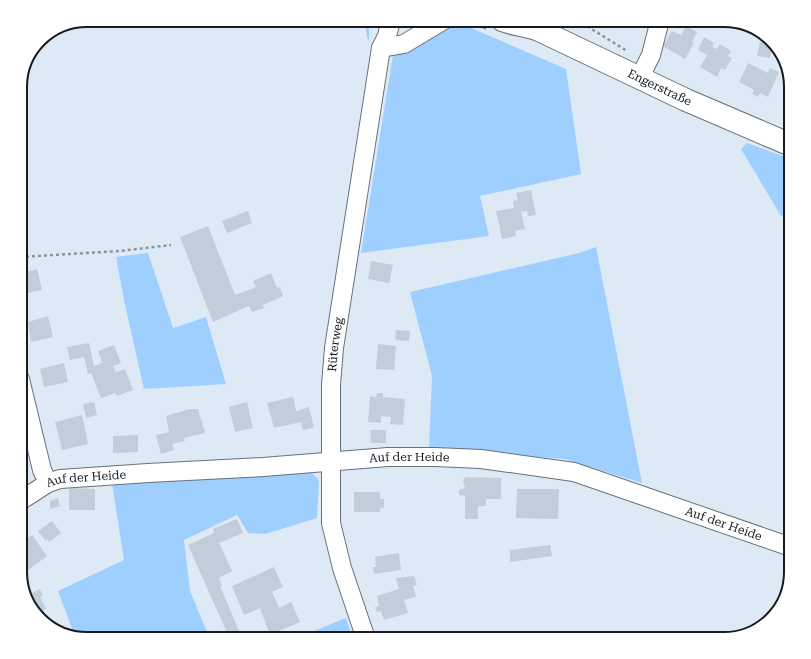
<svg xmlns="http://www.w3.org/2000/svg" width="811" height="659" viewBox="0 0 811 659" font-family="'Roboto Serif',serif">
<rect width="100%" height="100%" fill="#dde9f5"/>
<!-- green -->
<path fill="#9ecffe" d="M365,20H369V41L367,37Z
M455,21L566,69L581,174L480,196L489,236L361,253L393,55L406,51Z
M747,143L791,159V213L781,216L741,149Z
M596,247L642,483L565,459L429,449L432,376L410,292L579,253Z
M148,253L173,328L206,317L226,384L144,389L124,300L116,257Z
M311,472L319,480L317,518L265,534L248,533L237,515L184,540L190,591L210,639H87L74,634L58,591L124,560L112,483Z
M346,618L353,639H294Z"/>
<!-- building -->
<path fill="#c1cdd8" d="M686,26L697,32L692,42L694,43L685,59L663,46L672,31L681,35Z
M704,37L714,43L712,47L717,49L720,44L731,51L728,56L732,58L725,70L721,68L717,77L700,67L707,55L698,50Z
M760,42L772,44L770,58L757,56Z
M748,63L768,73L770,68L779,72L768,97L760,93L758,97L752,94L754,90L739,82Z
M531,190L536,215L528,216L527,211L521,212L525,229L515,231L516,236L502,239L496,211L514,208L513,201L518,200L516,193Z
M248,211L252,223L227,233L222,221Z
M208,226L235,295L256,287L253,281L271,273L277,288L280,287L283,296L263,305L264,308L252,312L249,306L213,322L180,237Z
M371,261L393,265L389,283L368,279Z
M37,269L42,290L20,295V274Z
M48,316L53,337L31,342L28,322Z
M396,330L410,331L409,341L395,340Z
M89,343L94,366L102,363L98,351L114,345L121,363L113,366L116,372L125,369L133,390L117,396L115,393L101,398L91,373L88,374L84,357L70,360L67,347Z
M378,344L396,346L394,370L376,369Z
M64,363L68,382L44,387L40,369Z
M377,393H383V397L405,399L403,425L390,424L391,417L381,416V423L368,422L370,396L376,397Z
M293,397L296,411L309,407L314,427L303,430L301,422L274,428L267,403Z
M94,402L97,415L86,418L83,404Z
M247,402L253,428L235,432L229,407Z
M190,409H198L205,433L184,438L185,441L172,444L174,450L161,454L156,435L169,432L166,416Z
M82,415L88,444L62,450L55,422Z
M370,430H386V443H371Z
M138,435V452L113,453V436Z
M465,477L501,478V499H486V506H478V519H465V496L459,495V490L465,488L463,482Z
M69,488L95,489V510H69Z
M517,489H559L558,519L516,518Z
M354,492H380V499H384V508H380V512H354Z
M58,498L60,506L50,509V501Z
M237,519L243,533L219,543L232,571L219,578L222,586H220L242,638L218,639L228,635L188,545L214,533L213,529Z
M52,521L61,533L49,542L48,539L46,541L38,531Z
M32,535L47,556L27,571L20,562V544Z
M550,545L552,556L510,562V550Z
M399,553L401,570L374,574L373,567H376L375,557Z
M274,567L283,587L272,592L279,608L291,602L300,622L270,635L260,608L244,615L232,586Z
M414,576L417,585L413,586L416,597L404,600L408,613L384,620L381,611L377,612L375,607L379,606L377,596L399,589L396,578Z
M40,589L43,596L40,597L46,609L36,614L26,596Z"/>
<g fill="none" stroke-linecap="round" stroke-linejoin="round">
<!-- minor casing -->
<g stroke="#67717b" stroke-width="20">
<g id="minor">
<path d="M381,48L404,44L444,20"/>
<path d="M640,77L651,55L660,20"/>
<path d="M20,379L42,470L48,483"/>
<path id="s1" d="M20,501L48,483L60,479L148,473L263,467L388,457H435L481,459L574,472L791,547"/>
<path id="s2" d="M366,639L342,568L331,523V385L334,348L381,48L387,36L391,20"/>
</g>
</g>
<!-- major casing -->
<g stroke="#67717b" stroke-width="24">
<g id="major">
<path id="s3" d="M502,20C515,25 527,25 539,30L686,100L791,145"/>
</g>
</g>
<!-- path -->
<path stroke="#8b949d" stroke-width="2.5" stroke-dasharray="3 3" stroke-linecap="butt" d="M467,20L487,29
M577,20L627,51
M20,257L120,251L171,245"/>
<!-- minor -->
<use href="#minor" stroke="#fff" stroke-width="18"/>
<!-- major -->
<use href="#major" stroke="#fff" stroke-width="22"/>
</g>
<g text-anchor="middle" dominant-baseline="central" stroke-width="3" stroke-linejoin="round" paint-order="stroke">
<!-- street labels -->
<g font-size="12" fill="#171b20" stroke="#fff">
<text stroke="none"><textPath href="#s3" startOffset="172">Engerstraße</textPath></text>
<text stroke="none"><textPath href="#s2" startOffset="300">Rüterweg</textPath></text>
<text stroke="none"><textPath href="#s1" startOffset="396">Auf der Heide</textPath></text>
<text stroke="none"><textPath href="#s1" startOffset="72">Auf der Heide</textPath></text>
<text stroke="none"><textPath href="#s1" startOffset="720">Auf der Heide</textPath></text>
</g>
</g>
<!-- crop -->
<path d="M0 0H811V659H0ZM87 27H724A60 60 0 0 1 784 87V572A60 60 0 0 1 724 632H87A60 60 0 0 1 27 572V87A60 60 0 0 1 87 27Z" fill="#fff" fill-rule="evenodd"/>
<path fill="none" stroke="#171b20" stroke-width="2" d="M87 27H724A60 60 0 0 1 784 87V572A60 60 0 0 1 724 632H87A60 60 0 0 1 27 572V87A60 60 0 0 1 87 27Z"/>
</svg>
